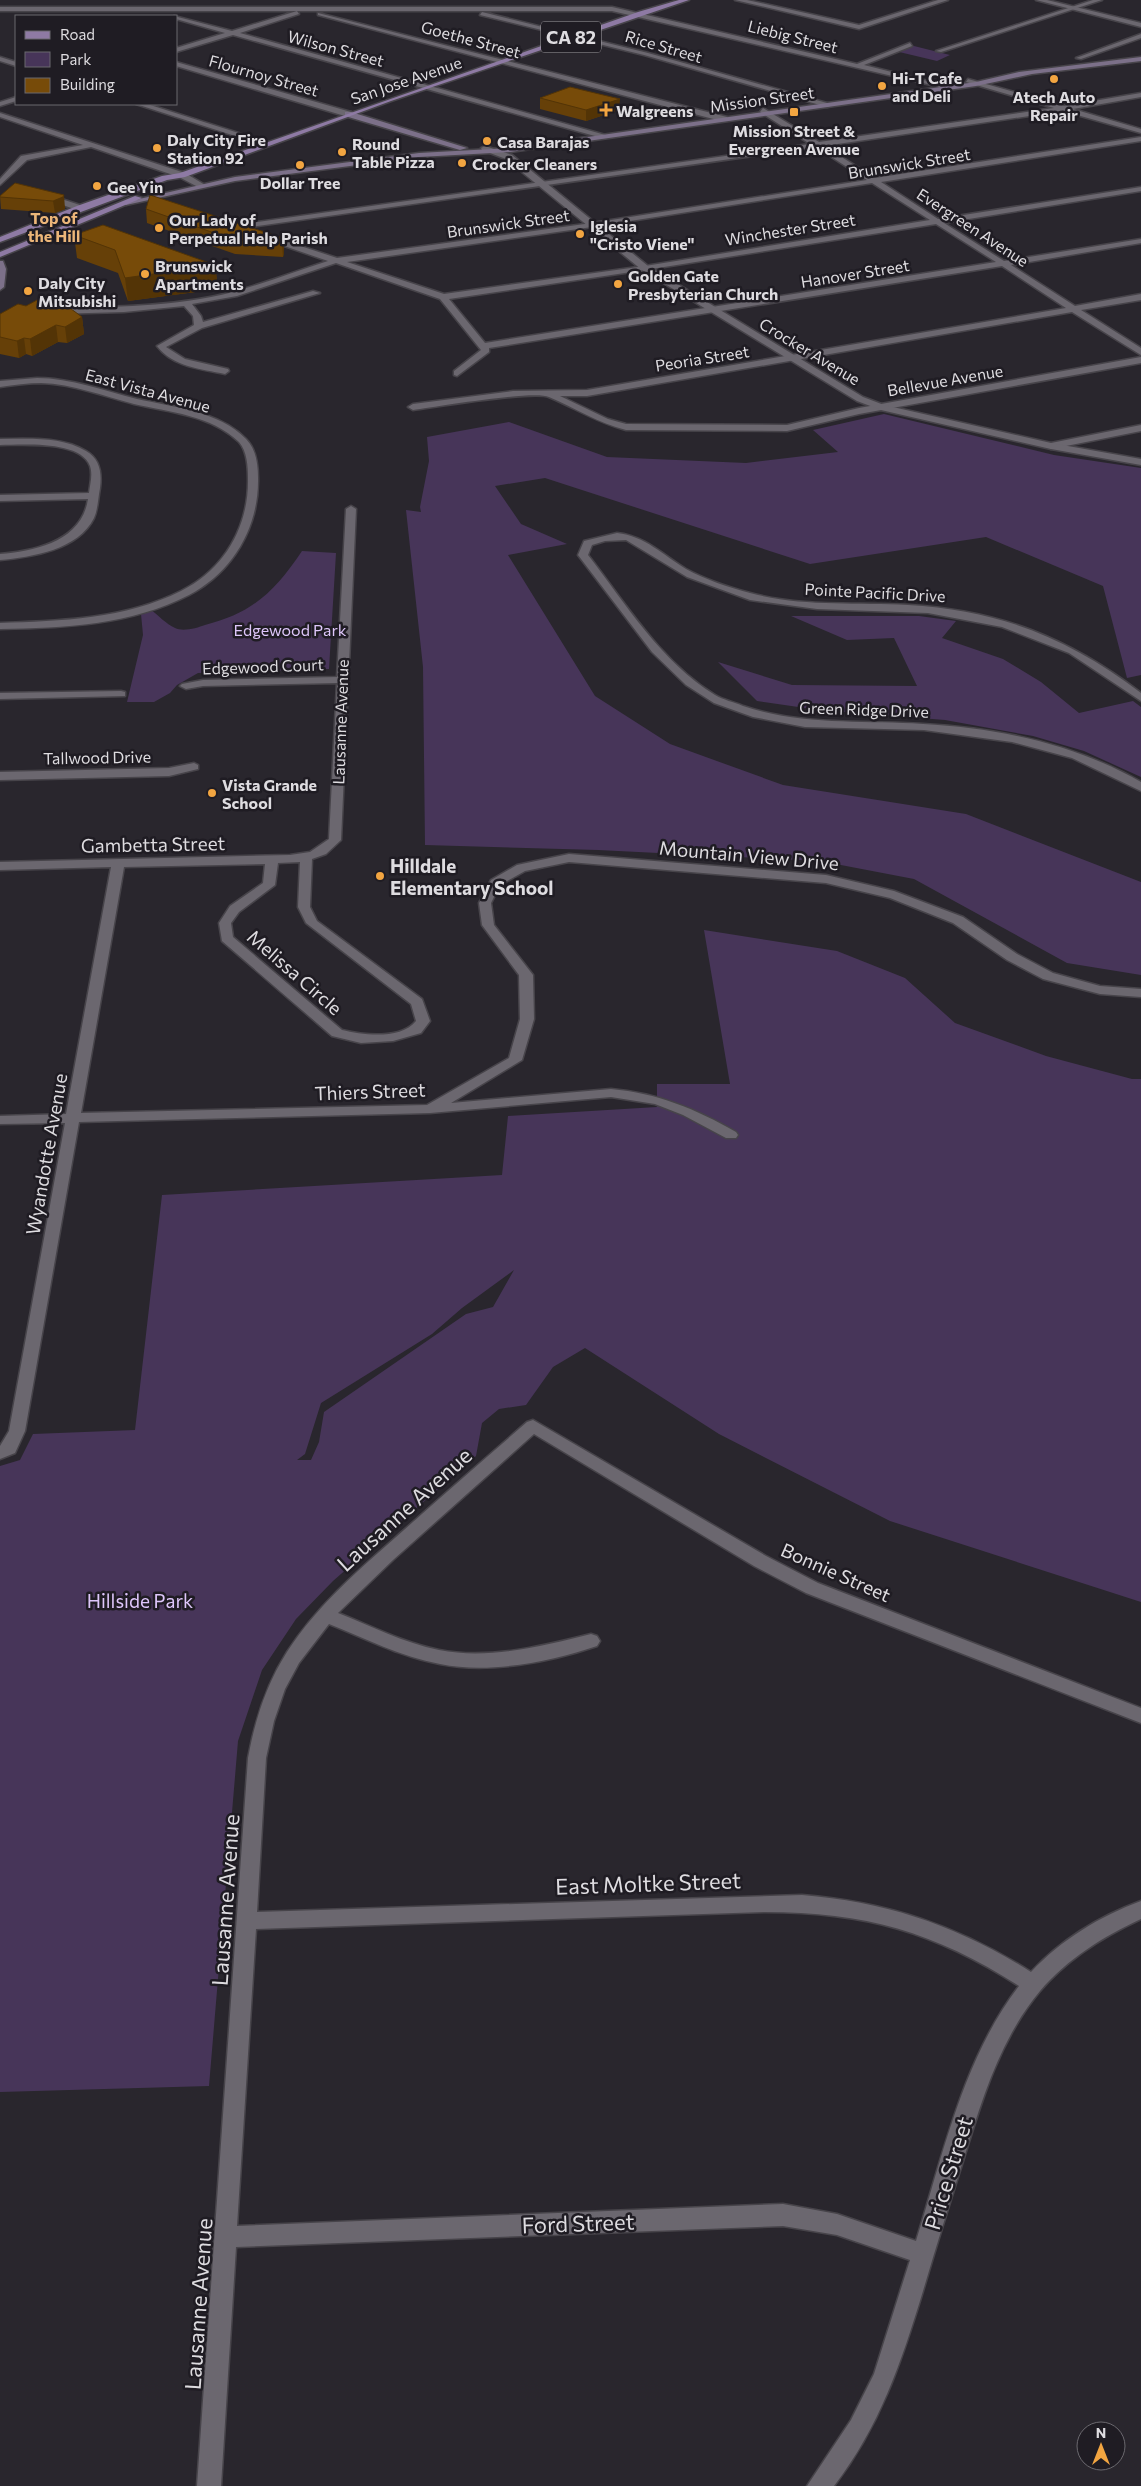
<svg xmlns="http://www.w3.org/2000/svg" width="1141" height="2486" viewBox="0 0 1141 2486" font-family="Commissioner,sans-serif">
<rect width="100%" height="100%" fill="#29262d"/>
<!-- green -->
<path fill="#473559" fill-rule="evenodd" d="M910,45L950,55L937,61L895,51Z
M884,414L1054,455L1141,468V675L1127,678L1103,586L986,537L810,564L545,478L495,486L521,524L567,544L508,555L595,696L670,744L783,785L966,814L1141,882V975L1067,963L914,879L820,861L598,850L425,845L423,667L406,510L421,512L420,507L429,461L427,437L509,422L607,457L746,463L838,452L813,430Z
M302,551L336,553L329,669L198,673L177,685L170,693L154,702H127L143,635L141,614L151,610C158,615 166,624 175,628C183,632 197,628 205,625C253,613 275,591 302,551Z
M791,616H919L956,621L942,638L1003,659L1041,682L1079,713L1133,701L1141,707V777L1084,751L1033,736L945,720L819,710L757,701L718,662L792,685L917,686L894,638L847,640Z
M704,930L837,951L905,978L955,1023L1046,1056L1132,1079H1141V1602L890,1521L719,1434L585,1348L553,1367L526,1405L499,1409L482,1423L476,1456L333,1581L296,1619L262,1670L238,1741L209,2086L0,2092V1466L20,1460L33,1434L135,1430L162,1195L502,1175L508,1116L657,1107V1084H730ZM514,1270L493,1307L466,1314L324,1412L319,1442L311,1460H297L305,1454L321,1403L432,1334L462,1308Z"/>
<g fill="none" stroke-linecap="round" stroke-linejoin="round">
<!-- minor casing -->
<g stroke="#47444a" stroke-width="3">
<path id="minor" d="M735,0H747L859,25L938,0H948L859,29Z
M1093,0H1102L941,52L936,51Z
M0,7H612L857,64L910,43L912,46L864,65L943,85L940,87L612,11H0Z
M297,11L299,14L240,33L609,136L602,138L233,35L176,52V48L225,33L176,19L174,16L232,31Z
M482,12L648,53L834,105L827,107L644,55L480,15Z
M318,13L727,117L728,119L721,121L318,15Z
M1141,34V38L1081,59L1076,58Z
M0,57L16,62V66L0,61Z
M176,62L351,112L352,114L345,116L176,66Z
M968,79L1064,106L1141,93V97L1073,109L1141,129V133L1063,111L824,146L875,178L1141,137V141L881,182L938,219L1141,187V191L944,223L1004,261L1141,239V243L1011,265L1075,306L1141,294V300L1081,310L1141,348V355L1072,312L587,396H560L608,419L626,424L787,425L859,408L1141,357V363L859,414L787,431L626,430C598,423 575,408 549,397C533,390 436,407 413,410L408,407L413,404L513,391L587,390L1066,308L1002,266L489,348V352L457,376L454,375V371L481,350L440,299L336,263L237,296L192,304L201,316L203,322L313,291L320,293L202,328L166,347L185,359L228,369L229,371L225,374C201,369 173,367 157,346L194,325L193,316L184,306L124,312L53,314L49,311L53,308C113,307 175,307 233,292C265,283 297,271 328,261L261,238L260,236L264,234L337,258L592,223L867,180L816,147L237,229L233,227L237,225L810,144L760,112L763,108L819,142L1054,108L966,82ZM872,183L930,220L645,266L444,294L347,262L592,227ZM936,224L996,262L485,343L449,299L645,270Z
M16,97V101L0,106V102Z
M136,104H147L273,144L266,146Z
M0,113L185,173L205,185L198,187L179,177L91,147L27,160L0,185V179L21,156L83,145L0,117Z
M46,194L83,206L84,208L77,210L43,198V194Z
M37,378C71,378 104,391 137,399C173,407 219,411 246,439C256,449 258,464 258,478C259,527 233,572 189,595C131,625 64,628 0,629V623C61,621 125,619 181,591C225,569 249,526 248,478C248,466 247,451 239,442C211,415 169,412 134,404C103,396 73,384 41,383C28,383 14,385 0,387V381Z
M1141,425V431L1051,449L1046,446L1051,443Z
M0,439C28,439 61,436 86,451C100,459 102,473 100,488C98,498 98,509 94,518C78,550 32,557 0,560V554C36,551 82,541 88,499L0,501V495L89,493C90,484 93,475 90,466C80,440 22,445 0,445Z
M351,506L356,509L341,840L326,854L312,859L310,907L317,921L422,999L430,1021L421,1033L393,1041L361,1043L332,1036L222,941L219,923L230,906L263,883L265,864L124,867L81,1113L427,1105L509,1058L520,1019L519,975L482,925L479,903L491,880L517,865L569,854L826,875L894,891L963,917L1017,954L1053,973L1100,986L1141,989V997L1100,994L1043,979L1007,960L953,923L890,898L826,883L569,862L525,871L500,885L491,903L494,925L533,975L534,1019L522,1060L451,1103L611,1089C657,1093 696,1109 736,1132L738,1135L736,1138H726L683,1115L655,1104L611,1097L430,1113L79,1122L25,1431L15,1453L0,1459V1446L9,1431L65,1123L0,1124V1116L66,1114L111,867L0,870V862L290,855L310,852L329,839L337,683L203,686L186,689L180,686L182,684L203,680L337,677L346,509ZM300,862L298,907L306,923L411,1004L416,1021C401,1040 363,1035 342,1030L233,937L231,923L239,912L275,885L278,863Z
M617,533C645,536 663,555 686,569C706,580 728,587 750,593C801,607 855,602 908,605C999,610 1069,638 1141,693V701L1069,653L1002,627L928,613L817,609L750,600L687,577L626,540L605,541L592,545L588,555C626,604 661,662 715,695C723,700 734,702 743,706C802,726 862,720 923,724C999,728 1075,744 1141,782V791L1072,758L1012,742L924,730L805,727L753,717L714,703L686,685L652,652L578,555L584,541Z
M121,691L125,692V696L0,699V693Z
M194,763L198,765V769L169,776L0,780V772L169,768Z
M533,1420L766,1556L818,1583L1141,1708V1723L806,1593L754,1566L534,1434L393,1560L338,1613C371,1626 404,1643 439,1650C489,1660 543,1646 591,1634L597,1636L600,1641L597,1646C550,1662 489,1674 440,1664C401,1657 365,1638 329,1624L299,1663L285,1689L274,1721L266,1758L257,1912L802,1895C888,1902 958,1926 1031,1972C1061,1940 1100,1916 1141,1901V1919C1104,1936 1067,1959 1040,1991C1000,2039 982,2099 964,2158C950,2202 936,2247 923,2291C901,2363 880,2426 834,2486H807L851,2420L874,2374L910,2260L837,2235L783,2226L236,2247L221,2486H197L248,1758C255,1720 266,1685 287,1652C318,1604 362,1567 404,1530C445,1493 486,1458 527,1422ZM765,1912C865,1912 935,1932 1019,1986C963,2059 943,2155 916,2241L837,2214L783,2204L237,2226L256,1929Z"/>
</g>
<!-- tertiary casing -->
<g stroke="#47444a" stroke-width="3">
<path id="tertiary" d="M1036,0H1047L1141,23V27Z
M485,146L512,155L648,266L863,397L884,405L1051,443L1141,459V465L1051,449L881,410L857,401L642,270L506,159L482,150L481,148Z"/>
</g>
<!-- secondary casing -->
<g stroke="#47444a" stroke-width="3">
<path id="secondary" d="M1141,57V61L1032,74L976,86L510,152L419,157L235,181L126,205L122,203L235,177L419,153L510,148L976,82L1019,72Z
M345,112H351L467,148L460,150L345,116Z
M0,261H3L6,269L4,287L0,290Z"/>
</g>
<!-- primary casing -->
<g stroke="#47444a" stroke-width="3">
<path id="primary" d="M679,0H689L391,101L185,177L167,180L0,242V237L77,206L162,176L180,173L638,12Z
M135,196L142,198L0,257V252Z"/>
</g>
<!-- minor -->
<use href="#minor" fill="#6b676f" fill-rule="evenodd"/>
<!-- tertiary -->
<use href="#tertiary" fill="#6b676f" fill-rule="evenodd"/>
<!-- secondary -->
<use href="#secondary" fill="#7c7089" fill-rule="evenodd"/>
<!-- primary -->
<use href="#primary" fill="#8e7aa4" fill-rule="evenodd"/>
</g>
<!-- wall -->
<path fill="#664008" d="M540,98L619,110L586,121L540,109Z
M15,183L65,206V209L55,213L1,209L0,196Z
M146,209L283,238L284,253L283,257L235,254L147,223Z
M74,235L215,265L218,289L128,301L118,273L77,258Z
M0,314L82,317L84,334L67,343L58,342L32,356L26,354L19,358L0,354Z"/>
<!-- shaded-wall -->
<path fill="#533406" d="M620,99L619,110L586,121V110Z
M64,195L65,209L55,213L53,201Z
M283,238L284,253L283,257L282,243Z
M215,265L218,289L128,301L125,278Z
M82,317L84,334L67,343L65,327Z
M56,325L58,342L32,356L30,339Z
M24,338L26,354L19,358L17,341Z"/>
<!-- building -->
<path fill="#774b09" stroke="#533406" d="M570,87L620,99L586,110L540,98Z
M15,183L64,195L63,197L53,201L0,197V196Z
M150,195L283,238L282,243L234,240L146,209Z
M103,225L215,265L125,278L115,250L74,235Z
M37,300H59L82,317L65,327L56,325L30,339L24,338L17,341L0,337V314L18,304L26,306Z"/>
<!-- markers -->
<g fill="#f2a541" stroke="#1f1c23" stroke-width="2">
<circle cx="1054" cy="79" r="5"/>
<circle cx="882" cy="86" r="5"/>
<path d="M603.5 102.5h5v5h5v5h-5v5h-5v-5h-5v-5h5z"/>
<rect x="789" y="107" width="10" height="10" rx="2.5"/>
<circle cx="487" cy="141" r="5"/>
<circle cx="157" cy="148" r="5"/>
<circle cx="342" cy="152" r="5"/>
<circle cx="462" cy="163" r="5"/>
<circle cx="300" cy="165" r="5"/>
<circle cx="97" cy="186" r="5"/>
<circle cx="159" cy="228" r="5"/>
<circle cx="580" cy="234" r="5"/>
<circle cx="145" cy="274" r="5"/>
<circle cx="618" cy="284" r="5"/>
<circle cx="28" cy="291" r="5"/>
<circle cx="212" cy="793" r="5"/>
<circle cx="380" cy="876" r="5"/>
</g>
<g text-anchor="middle" dominant-baseline="central" stroke-width="5" stroke-linejoin="round" paint-order="stroke">
<!-- far-street labels -->
<g font-size="16" fill="#dedce0" stroke="#1f1c23">
<text transform="translate(793 36) rotate(14)">Liebig Street</text>
<text transform="translate(471 39) rotate(15)">Goethe Street</text>
<text transform="translate(664 46) rotate(16)">Rice Street</text>
<text transform="translate(336 48) rotate(15)">Wilson Street</text>
<text transform="translate(264 75) rotate(16)">Flournoy Street</text>
<text transform="translate(406 80) rotate(-19)">San Jose Avenue</text>
<text transform="translate(762 99) rotate(-8)">Mission Street</text>
<text transform="translate(909 163) rotate(-9)">Brunswick Street</text>
<text transform="translate(508 223) rotate(-8)">Brunswick Street</text>
<text transform="translate(973 227) rotate(33)">Evergreen Avenue</text>
<text transform="translate(790 229) rotate(-9)">Winchester Street</text>
<text transform="translate(855 273) rotate(-9)">Hanover Street</text>
<text transform="translate(810 351) rotate(31)">Crocker Avenue</text>
<text transform="translate(702 358) rotate(-9)">Peoria Street</text>
<text transform="translate(945 380) rotate(-10)">Bellevue Avenue</text>
<text transform="translate(148 390) rotate(15)">East Vista Avenue</text>
<text transform="translate(875 592) rotate(3)">Pointe Pacific Drive</text>
<text transform="translate(263 666) rotate(-2)">Edgewood Court</text>
<text transform="translate(864 709) rotate(2)">Green Ridge Drive</text>
<text transform="translate(340 722) rotate(-88)">Lausanne Avenue</text>
<text transform="translate(97 757) rotate(-1)">Tallwood Drive</text>
</g>
<!-- far-poi labels -->
<g font-size="16" font-weight="bold" fill="#dedce0" stroke="#1f1c23" text-anchor="start">
<text x="892" y="77">Hi-T Cafe<tspan x="892" dy="18">and Deli</tspan></text>
<text x="1054" y="96" text-anchor="middle">Atech Auto<tspan x="1054" dy="18">Repair</tspan></text>
<text x="616" y="110">Walgreens</text>
<text x="794" y="130" text-anchor="middle">Mission Street &amp;<tspan x="794" dy="18">Evergreen Avenue</tspan></text>
<text x="167" y="139">Daly City Fire<tspan x="167" dy="18">Station 92</tspan></text>
<text x="497" y="141">Casa Barajas</text>
<text x="352" y="143">Round<tspan x="352" dy="18">Table Pizza</tspan></text>
<text x="472" y="163">Crocker Cleaners</text>
<text x="300" y="182" text-anchor="middle">Dollar Tree</text>
<text x="107" y="186">Gee Yin</text>
<text x="169" y="219">Our Lady of<tspan x="169" dy="18">Perpetual Help Parish</tspan></text>
<text x="590" y="225">Iglesia<tspan x="590" dy="18">"Cristo Viene"</tspan></text>
<text x="155" y="265">Brunswick<tspan x="155" dy="18">Apartments</tspan></text>
<text x="628" y="275">Golden Gate<tspan x="628" dy="18">Presbyterian Church</tspan></text>
<text x="38" y="282">Daly City<tspan x="38" dy="18">Mitsubishi</tspan></text>
<text x="222" y="784">Vista Grande<tspan x="222" dy="18">School</tspan></text>
</g>
<!-- far-neighbourhood labels -->
<g font-size="16" font-weight="bold" fill="#ecb679" stroke="#1f1c23">
<text x="54" y="217">Top of<tspan x="54" dy="18">the Hill</tspan></text>
</g>
<!-- far-park labels -->
<g font-size="16" fill="#dec6fa" stroke="#1f1c23">
<text x="290" y="629">Edgewood Park</text>
</g>
<!-- shield labels -->
<rect fill="#1f1c23" stroke="#a5a2a7" stroke-width="1" x="541" y="21.5" width="60" height="31" rx="4"/>
<g font-size="18" font-weight="bold" fill="#dedce0">
<text x="571" y="37">CA 82</text>
</g>
<!-- street labels -->
<g font-size="19" fill="#dedce0" stroke="#1f1c23">
<text transform="translate(153 844) rotate(-1)">Gambetta Street</text>
<text transform="translate(749 855) rotate(5)">Mountain View Drive</text>
<text transform="translate(295 972) rotate(41)">Melissa Circle</text>
<text transform="translate(370 1091) rotate(-2)">Thiers Street</text>
<text transform="translate(46 1154) rotate(-80)">Wyandotte Avenue</text>
<text transform="translate(836 1572) rotate(24)">Bonnie Street</text>
</g>
<!-- poi labels -->
<g font-size="19" font-weight="bold" fill="#dedce0" stroke="#1f1c23" text-anchor="start">
<text x="390" y="865">Hilldale<tspan x="390" dy="22">Elementary School</tspan></text>
</g>
<!-- park labels -->
<g font-size="19" fill="#dec6fa" stroke="#1f1c23">
<text x="140" y="1600">Hillside Park</text>
</g>
<!-- near-street labels -->
<g font-size="22" fill="#dedce0" stroke="#1f1c23">
<text transform="translate(404 1509) rotate(-42)">Lausanne Avenue</text>
<text transform="translate(648 1883) rotate(-2)">East Moltke Street</text>
<text transform="translate(225 1900) rotate(-86)">Lausanne Avenue</text>
<text transform="translate(948 2173) rotate(-73)">Price Street</text>
<text transform="translate(578 2223) rotate(-2)">Ford Street</text>
<text transform="translate(198 2304) rotate(-86)">Lausanne Avenue</text>
</g>
</g>
<!-- legend -->
<rect x="15" y="15" width="162" height="90" fill="#1f1c23" stroke="#6b696f"/>
<rect x="25" y="31" width="25" height="8" fill="#8e7aa4" stroke="#6b696f"/>
<text x="60" y="40" font-size="15" fill="#dedce0">Road</text>
<rect x="25" y="52" width="25" height="15" fill="#473559" stroke="#6b696f"/>
<text x="60" y="65" font-size="15" fill="#dedce0">Park</text>
<rect x="25" y="78" width="25" height="15" fill="#774b09" stroke="#6b696f"/>
<text x="60" y="90" font-size="15" fill="#dedce0">Building</text>
<!-- north arrow -->
<g transform="translate(1101 2446)"><circle r="24" fill="#1f1c23" stroke="#6b696f"/>
<path d="M0-4L9 19L0 12L-9 19Z" fill="#f2a541"/>
<text y="-8" font-size="14" font-weight="bold" text-anchor="middle" fill="#dedce0">N</text>
</g>
</svg>
